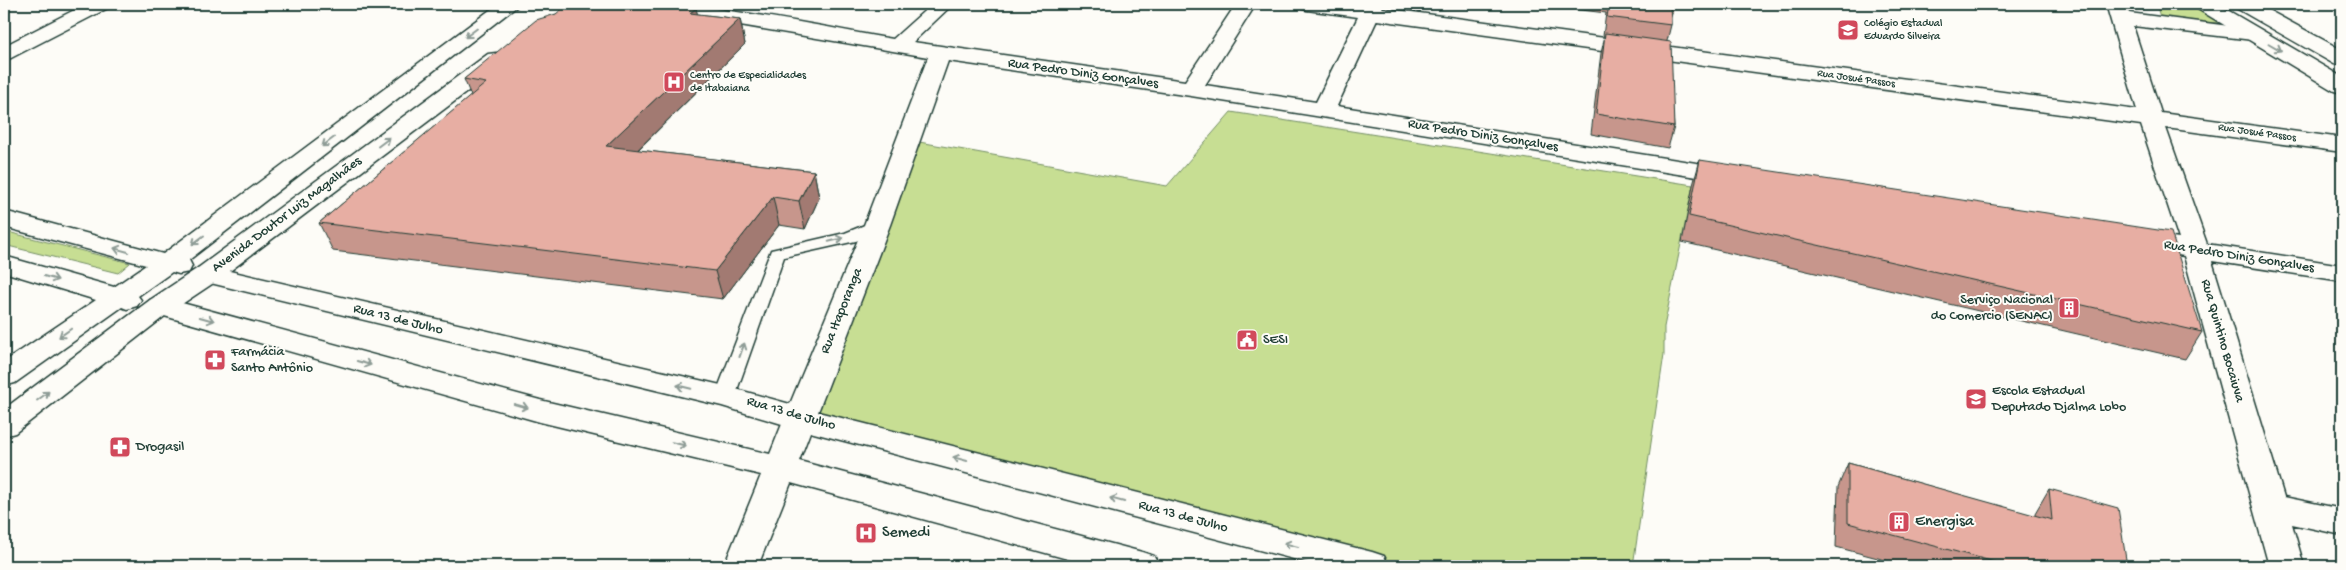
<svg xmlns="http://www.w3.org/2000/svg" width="2346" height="570" viewBox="0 0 2346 570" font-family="'Gochi Hand',sans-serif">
<rect width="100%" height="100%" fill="#fdfcf7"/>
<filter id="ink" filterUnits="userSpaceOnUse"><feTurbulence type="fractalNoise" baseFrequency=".02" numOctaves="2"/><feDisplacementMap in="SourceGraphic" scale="10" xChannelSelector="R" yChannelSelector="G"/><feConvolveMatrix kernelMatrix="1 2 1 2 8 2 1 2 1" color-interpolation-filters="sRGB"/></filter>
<g filter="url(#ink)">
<!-- green -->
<path fill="#c7de93" stroke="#738e64" d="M2156,4H2203L2238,24L2161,20Z
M1231,112L1693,185L1664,327V354L1633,566H1373L799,418L908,140L1167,186Z
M4,231L130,263L118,273L4,245Z"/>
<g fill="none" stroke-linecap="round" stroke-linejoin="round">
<!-- lane casing -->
<g stroke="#1f3d34" stroke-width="3">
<path id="lane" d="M877,220L883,222L885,225L883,228L856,241L784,257L735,396L732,401L725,403L718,401L715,396L771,250L845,233Z"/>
</g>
<!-- street casing -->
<g stroke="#1f3d34" stroke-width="3">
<path id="street" d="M86,4H111L108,8L11,58L4,60V46Z
M614,4C701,0 806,24 893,39L932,4H953L913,42L1185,81L1236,4H1256L1205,85L1316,102L1358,17L1307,10L1300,8L1297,4L1363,6L1364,4H1384L1382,8L2137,110L2106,4H2126L2129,13L2260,30L2263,34L2260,38L2253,40L2133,26L2161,113L2342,138V152L2166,128L2207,244L2342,265V281L2212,261L2284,497L2342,509V535L2292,524L2304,566H2269L2184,256L2130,247L2126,241L2130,235L2139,233L2179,239L2141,125L1377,20L1337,106L1734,169L1743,171L1746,176L1743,181L1734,183L1191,96L948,61L890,225L818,412L1372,552L1384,556L1389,566H1320L810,432L799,461L1142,552L1154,556L1160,566H1093L791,483L758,566H724L761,475L540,422L150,312L146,306L150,300L160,297L540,400L770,454L782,424L722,406L198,280L194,274L198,268L208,266L725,386L790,404L864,225L928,57L740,25L624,10L617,8Z"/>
</g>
<!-- secondary casing -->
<g stroke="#1f3d34" stroke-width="3">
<path id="secondary" d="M498,4H520L189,260L192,266L189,272L179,274L172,272L138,296L141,300L137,306L127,309L122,307L15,383L4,386V362L96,300L4,272V256L114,287L146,265L4,227V211L163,254Z
M2193,4H2217L2342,77V93L2334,91L2196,8Z
M2233,4H2257L2342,50V65L2334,64L2236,8Z
M496,53L504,54L507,59L504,64L218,280L170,312L15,433L4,436V409L150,300L198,268L488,54Z"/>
</g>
<!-- lane -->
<use href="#lane" fill="#fdfcf7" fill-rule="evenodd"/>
<!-- street -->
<use href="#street" fill="#fdfcf7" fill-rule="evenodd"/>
<!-- secondary -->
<use href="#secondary" fill="#fdfcf7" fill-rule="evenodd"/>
</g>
<!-- wall -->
<path fill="#c7968c" stroke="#1f3d34" d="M1532,4H1674L1671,18V25L1667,41L1674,127L1668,148L1591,134L1601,53L1605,36H1603L1606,13Z
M696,8L697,14L740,19L745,44L638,150L814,171L819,198L805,229L779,225L723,299L333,251L319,223L471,96L464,79L556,14Z
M1700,160L2202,332L2185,359L1682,242L1693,185Z
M1848,463L2035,516V513L2049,489L2127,566H1908L1836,547L1838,487Z"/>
<!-- shaded-wall -->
<path fill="#a27a72" stroke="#1f3d34" d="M696,8L702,33L690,13Z
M740,19L745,44L614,173L606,146Z
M814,171L819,198L805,229L799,201Z
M773,197L779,225L723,299L715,271Z"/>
<!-- building -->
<path fill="#e7aea3" stroke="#1f3d34" d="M568,4H641L696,8L690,13L740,19L606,146L814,171L799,201L773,197L715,271L319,223L486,83L464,79L536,20L556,14Z
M1609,4H1670L1671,25L1607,17Z
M1605,33L1671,42L1674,127L1596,114Z
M1700,160L2171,232L2202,332L1689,216Z
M1848,463L2052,520L2049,489L2118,508L2127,566H2010L1848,523Z"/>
<!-- one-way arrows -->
<defs><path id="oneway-shaft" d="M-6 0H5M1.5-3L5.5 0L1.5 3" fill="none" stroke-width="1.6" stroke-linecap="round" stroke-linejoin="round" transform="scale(1.25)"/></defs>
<g stroke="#8e9c96">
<use href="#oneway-shaft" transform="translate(471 33) rotate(143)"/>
<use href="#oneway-shaft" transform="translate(2275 47) rotate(30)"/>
<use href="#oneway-shaft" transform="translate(328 142) rotate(143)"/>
<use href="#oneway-shaft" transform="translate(384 142) rotate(-37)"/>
<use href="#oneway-shaft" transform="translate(198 240) rotate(143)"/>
<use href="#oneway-shaft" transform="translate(836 240) rotate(-13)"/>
<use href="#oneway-shaft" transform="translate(121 250) rotate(-165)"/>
<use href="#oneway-shaft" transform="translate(51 278) rotate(16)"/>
<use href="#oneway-shaft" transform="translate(207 319) rotate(16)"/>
<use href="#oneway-shaft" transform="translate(65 333) rotate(145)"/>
<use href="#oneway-shaft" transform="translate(742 350) rotate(-70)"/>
<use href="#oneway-shaft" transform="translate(364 363) rotate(16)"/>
<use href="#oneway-shaft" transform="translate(684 387) rotate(-167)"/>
<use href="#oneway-shaft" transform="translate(43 396) rotate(-37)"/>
<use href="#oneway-shaft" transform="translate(521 406) rotate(16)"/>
<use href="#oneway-shaft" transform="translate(679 444) rotate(13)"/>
<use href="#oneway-shaft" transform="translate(960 459) rotate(-165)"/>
<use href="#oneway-shaft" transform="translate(1117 500) rotate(-165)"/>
<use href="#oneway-shaft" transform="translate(1291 545) rotate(-165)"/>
</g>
</g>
<!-- icons -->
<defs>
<g id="school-square" transform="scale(1.125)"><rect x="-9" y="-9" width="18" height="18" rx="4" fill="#d1495b" stroke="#fdfcf7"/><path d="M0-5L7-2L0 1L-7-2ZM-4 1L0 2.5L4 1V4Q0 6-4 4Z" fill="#fff"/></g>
<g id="hospital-square" transform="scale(1.125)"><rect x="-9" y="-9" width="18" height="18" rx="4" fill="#d1495b" stroke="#fdfcf7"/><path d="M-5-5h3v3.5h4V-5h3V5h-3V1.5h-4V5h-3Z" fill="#fff"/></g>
<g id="building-square" transform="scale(1.125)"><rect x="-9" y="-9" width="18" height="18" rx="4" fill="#d1495b" stroke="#fdfcf7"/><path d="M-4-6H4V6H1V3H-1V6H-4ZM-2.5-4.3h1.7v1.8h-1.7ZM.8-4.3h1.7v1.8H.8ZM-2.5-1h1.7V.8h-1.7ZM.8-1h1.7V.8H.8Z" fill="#fff"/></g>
<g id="civic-square" transform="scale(1.125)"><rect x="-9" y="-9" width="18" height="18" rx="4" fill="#d1495b" stroke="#fdfcf7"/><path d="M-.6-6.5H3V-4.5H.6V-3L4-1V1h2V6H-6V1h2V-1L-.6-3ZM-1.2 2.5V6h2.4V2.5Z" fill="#fff"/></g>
<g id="pharmacy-square" transform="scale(1.125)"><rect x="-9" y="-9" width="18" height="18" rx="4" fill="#d1495b" stroke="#fdfcf7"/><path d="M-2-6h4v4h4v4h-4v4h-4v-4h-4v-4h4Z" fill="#fff"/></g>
</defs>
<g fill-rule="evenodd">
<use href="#school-square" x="1848" y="30"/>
<use href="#hospital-square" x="674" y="82"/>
<use href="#building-square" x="2069" y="308"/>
<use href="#civic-square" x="1247" y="340"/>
<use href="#pharmacy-square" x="215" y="360"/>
<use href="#school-square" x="1976" y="399"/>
<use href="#pharmacy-square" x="120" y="447"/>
<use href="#building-square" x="1899" y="522"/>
<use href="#hospital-square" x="866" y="533"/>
</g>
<g text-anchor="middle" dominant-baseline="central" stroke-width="4" stroke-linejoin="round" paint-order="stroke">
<!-- far-poi labels -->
<g font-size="11" fill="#1f3d34" stroke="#fdfcf7" text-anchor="start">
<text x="1864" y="24">Colégio Estadual<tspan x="1864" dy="13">Eduardo Silveira</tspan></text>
<text x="690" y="76">Centro de Especialidades<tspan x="690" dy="13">de Itabaiana</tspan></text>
</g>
<!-- far-street labels -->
<g font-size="11" fill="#1f3d34" stroke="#fdfcf7">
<text transform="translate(1856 79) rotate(8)">Rua Josué Passos</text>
<text transform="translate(2257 133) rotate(8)">Rua Josué Passos</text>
</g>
<!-- street labels -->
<g font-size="14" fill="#1f3d34" stroke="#fdfcf7">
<text transform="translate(1083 74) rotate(8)">Rua Pedro Diniz Gonçalves</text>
<text transform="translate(1483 136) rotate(9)">Rua Pedro Diniz Gonçalves</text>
<text transform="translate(287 215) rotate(-37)">Avenida Doutor Luiz Magalhães</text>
<text transform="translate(2239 257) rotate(9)">Rua Pedro Diniz Gonçalves</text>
<text transform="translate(842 311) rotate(-68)">Rua Itaporanga</text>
<text transform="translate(398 320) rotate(14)">Rua 13 de Julho</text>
<text transform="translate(2222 341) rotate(74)">Rua Quintino Bocaiuva</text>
<text transform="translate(791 414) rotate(16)">Rua 13 de Julho</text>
<text transform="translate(1183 517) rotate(15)">Rua 13 de Julho</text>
</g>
<!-- poi labels -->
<g font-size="14" fill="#1f3d34" stroke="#fdfcf7" text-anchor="start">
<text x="2053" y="300" text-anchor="end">Serviço Nacional<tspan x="2053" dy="16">do Comercio (SENAC)</tspan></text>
<text x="1263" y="340">SESI</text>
<text x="231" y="352">Farmácia<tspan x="231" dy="16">Santo Antônio</tspan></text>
<text x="1992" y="391">Escola Estadual<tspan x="1992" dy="16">Deputado Djalma Lobo</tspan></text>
<text x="136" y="447">Drogasil</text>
</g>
<!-- near-poi labels -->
<g font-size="16" fill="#1f3d34" stroke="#fdfcf7" text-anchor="start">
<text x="1915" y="522">Energisa</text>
<text x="882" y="533">Semedi</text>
</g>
</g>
<!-- margin -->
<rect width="2346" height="570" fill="none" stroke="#fdfcf7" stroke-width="20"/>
<rect x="10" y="10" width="2326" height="550" fill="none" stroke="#1f3d34" stroke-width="2" filter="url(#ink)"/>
</svg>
